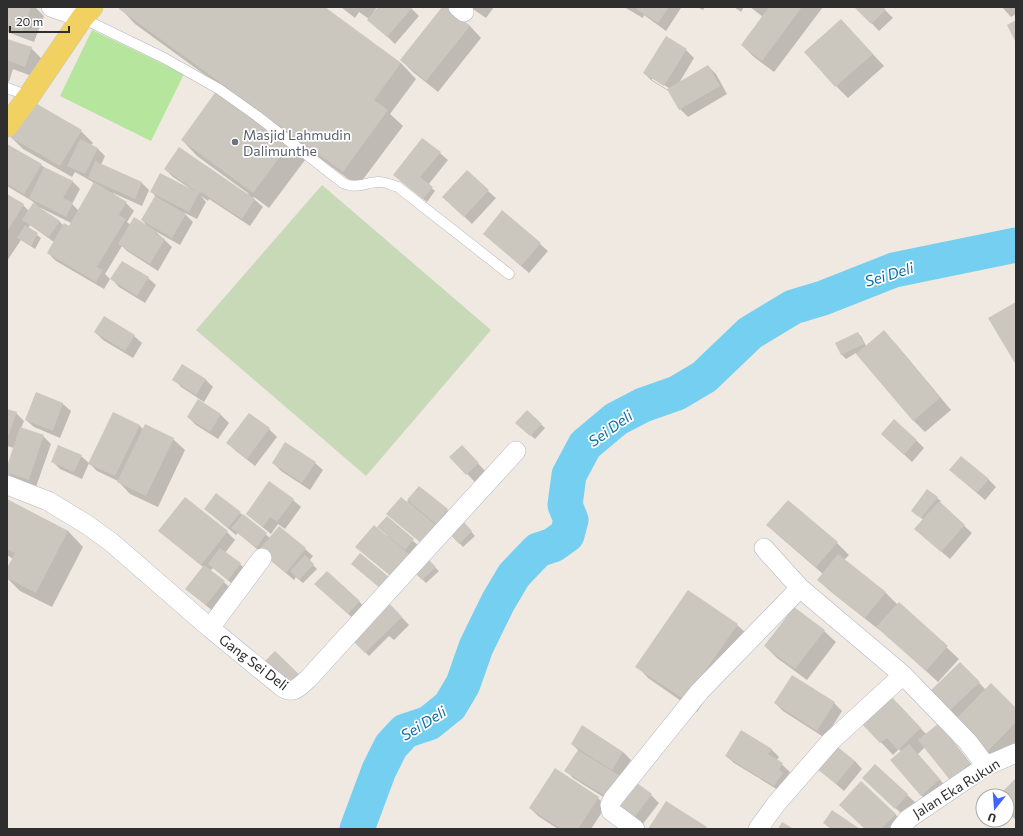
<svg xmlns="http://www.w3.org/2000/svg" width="1023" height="836" viewBox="0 0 1023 836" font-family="Commissioner,sans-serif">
<rect width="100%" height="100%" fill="#efe9e1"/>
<!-- green -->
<path fill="#b6e59e" d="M92,30L184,74L151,141L60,96Z"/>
<!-- cemetery -->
<path fill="#c8d9b8" d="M322,185L491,330L366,476L196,330Z"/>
<!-- shadow -->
<path fill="#0003" fill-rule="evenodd" d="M7,7H35L44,16L34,42L7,32Z
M121,7H323L401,63L416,79L390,114L403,126L358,186L135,24L120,8Z
M341,7H377L373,13H374L379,7H410L419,16L395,44L369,19L359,12L355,18Z
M444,7H445L470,26L481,38L438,92L413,72L401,60Z
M470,7H494L486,18Z
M624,7H680L681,8L666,31L644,15L643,18Z
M697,7H705L703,10Z
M734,7H744L741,12Z
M750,7H823L774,72L754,57L742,45L763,17Z
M856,7H882L893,18L879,31Z
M1002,7H1016V14L1011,17Z
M841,20L884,66L848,98L836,86Z
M7,40L31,48L43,60L37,78L13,69L9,82L7,81Z
M686,50L694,58L679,83L708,66L716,74L727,94L688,117L680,109L670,92L652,81L644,73ZM652,78L669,88L668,90L652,80Z
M81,131L93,143L91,145L97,148L105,156L101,165L142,183L149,190L142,206L113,193V195L126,203L134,211L127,222L131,225L149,228L142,220L156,197L152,192L190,190L191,189L173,177L165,169L248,195L249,194L197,156L182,140L289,144L305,160L269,208L254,197L253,198L263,207L250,226L209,199L208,201L201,196L206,202L197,219L183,212L193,222L180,245L155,231L172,247L158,271L127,251L122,246L105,274L110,279L104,289L56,261L48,253L54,242L30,225L28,228L41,238L35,249L21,240L7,261V195L23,205L29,211L38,207L32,201L7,186V145L41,165L45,168L72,181L80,189L72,204L79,211L95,184L91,181L75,172L72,177L23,149L11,137ZM41,208L71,223L69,227L64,226L59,221L40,209Z
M440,153L448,160L428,185L435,191L427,202L402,182L394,174Z
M488,191L496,198L472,224L451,204Z
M484,234L540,244L548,251L529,273Z
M148,278L156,285L145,303L119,287L112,279Z
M95,332L134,336L142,343L133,358L103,340Z
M884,332L896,344L951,410L925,432L913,420L856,353L846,359L842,355L836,343L857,333L861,336L866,346Z
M174,379H205L213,387L204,402L181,387Z
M36,393L63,404L71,411L60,438L34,427L26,420Z
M198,401L221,415L229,423L218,439L196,425L188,417Z
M7,410L16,413L24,421L21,428L43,436L51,444L36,487L14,480L7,473L14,448L7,446Z
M527,412L545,428L535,439L517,423Z
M139,425L144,430L173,439L185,450L158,507L130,494L118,481L97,471L89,463Z
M269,429L277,437L255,466L236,451L228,443Z
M882,434L916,440L924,448L912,462Z
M462,446L486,472L475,482L450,457Z
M81,456L89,463L82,479L60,469L52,461Z
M273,463H315L323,470L310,490L281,471Z
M950,470L988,479L996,487L985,500Z
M419,487L447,510L455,517L436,526L407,502Z
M937,498L941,501L939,503L972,533L950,559L924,537V520L915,514Z
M185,499L227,532L235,540L225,553L240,564L248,572L236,587L213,568L210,571L232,589L214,612L186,589L203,567L159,531Z
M7,500L68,531L83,547L52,607L20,591L7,578V570L13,559L7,555Z
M293,500L301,507L285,529L278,524L271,534L255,521L247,514Z
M205,509L240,513L270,538L305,549L313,556L309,561L317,569L303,583L296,577L294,580L238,533L236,535Z
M387,517L421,548L424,557L439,571L426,583L412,569L400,584L357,547L387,537L388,536L378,527Z
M462,521L475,536L463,547L449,532Z
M768,525L837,543L849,555L844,560L886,593L898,605L899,603L959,659L938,682L879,628L878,629L830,591L818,580L823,574L779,536Z
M327,572L367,609L356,621L324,592Z
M389,604L409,625L394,640L389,636L369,656L353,640Z
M737,625L745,632L713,688L697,712L648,678L637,666Z
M824,631L836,642L807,680L777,658L765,646Z
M960,663L986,690L1016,710V746L998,764L947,714Z
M792,677L834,703L842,711L825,738L783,711L775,703Z
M901,707L926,734L946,732L977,772L958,787L925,747L918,754L947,788L929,803L921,795L901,752L899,749L893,755L861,721Z
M583,727L623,752L631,760L620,777L651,795L659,803L639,829L616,805L573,778L566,770L579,751L572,744Z
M771,749L779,757L777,760L790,772L786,778L783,793L734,763L726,756Z
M855,761L862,769L844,791L815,766Z
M875,766L916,803L904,816L872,786Z
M555,770L598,798L606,806L591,829H558L538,816L530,808Z
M1016,780V820L1007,811V796H1000Z
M895,814L903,822L896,829H866Z"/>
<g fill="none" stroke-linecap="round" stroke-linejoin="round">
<!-- river -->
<path stroke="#75cff0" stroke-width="35" d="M357,829L379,770L391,746L405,731L429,723L450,706L463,684L476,647L498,602L514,575L538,550L553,545L567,535L571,520L565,505L569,475L585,445L616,419L643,405L677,393L704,377L750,333L793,307L823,298L894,270L1016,245"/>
</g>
<!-- building -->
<path fill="#cbc7bf" d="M7,7H31L23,31L7,25Z
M120,7H325L401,63L374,100L388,110L343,172L119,9Z
M378,7H413L387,37L367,20Z
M442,7H447L470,26L426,81L400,60Z
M638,7H669L658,23L636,9Z
M769,7H802L762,61L741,45Z
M854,7H883L886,10L871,24Z
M841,19L873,54L835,87L804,52Z
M1016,20V40L1015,41L1007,25Z
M666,36L687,49L664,86L643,73Z
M7,39L32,47L25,67L7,60Z
M708,65L720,86L679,110L667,89Z
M217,90L290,143L253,193L181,140Z
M32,101L82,130L60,166L10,137Z
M422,138L441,152L420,177L433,187L423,199L393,175Z
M80,139L98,148L85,174L67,166Z
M7,144L42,164L24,194L7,184Z
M179,147L255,199L242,219L201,192L200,194L164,169Z
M95,161L142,182L135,199L88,178Z
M44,167L73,181L63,198L73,203L66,217L29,198Z
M467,170L489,190L464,217L442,197Z
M160,173L199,193L189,212L150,192Z
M94,182L127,202L119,215L126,219L97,267L103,270L96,282L47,253L64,223L69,226Z
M7,194L24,204L7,232Z
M155,196L186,214L172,238L141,220Z
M33,203L60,221L49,237L22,220Z
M502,210L541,243L521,266L483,234Z
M134,217L156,231L155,233L165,239L150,264L118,244Z
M25,225L38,233L31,246L17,238Z
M122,261L149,277L137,296L110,279Z
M1016,302V365L988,318Z
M104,316L135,335L125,351L94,332Z
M884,330L940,398L913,421L856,354Z
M858,332L864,344L841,355L835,343Z
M182,364L206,379L196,395L172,380Z
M36,392L63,403L53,431L25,420Z
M198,399L221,414L210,432L187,417Z
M7,409L17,412L7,439Z
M527,410L542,424L530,436L515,423Z
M113,412L140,425L115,476L88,464Z
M249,413L270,428L247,459L226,443Z
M894,419L917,440L904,455L881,434Z
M145,424L174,438L146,496L117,482Z
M20,427L44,435L29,480L7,473V466Z
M285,442L316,462L302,483L272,463Z
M58,445L82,455L74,472L51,462Z
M462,445L479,463L466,475L449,457Z
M961,456L989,479L977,493L949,470Z
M269,481L294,499L277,522L270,517L263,527L246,514Z
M419,486L448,509L436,524L407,500Z
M927,489L938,497L921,518L911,511Z
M216,493L241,512L228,528L204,509Z
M185,497L228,531L201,565L158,531Z
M401,497L436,525L421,543L386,514Z
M7,499L68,531L36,593L7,578V568L15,553L7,549Z
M788,500L838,542L816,567L766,525Z
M939,501L965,525L941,552L914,529Z
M243,514L267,533L256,548L231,528Z
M387,516L414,539L405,550L377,527Z
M462,520L472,531L459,544L448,532Z
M374,525L410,555L392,577L355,547Z
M279,526L306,548L286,573L259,550Z
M220,548L241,563L228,580L208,564Z
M360,553L389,577L380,588L351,564Z
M838,554L886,592L865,618L817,580Z
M305,555L314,564L299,580L290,571Z
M424,555L436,567L422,580L411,569Z
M204,565L225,581L206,605L185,589Z
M327,571L360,601L348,614L314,584Z
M688,590L738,624L685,700L635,667Z
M899,602L948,646L926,671L876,627Z
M389,603L402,617L365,653L351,639Z
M794,607L825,630L795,669L764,646Z
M275,651L302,677L291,688L264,662Z
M960,662L980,682L946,714L927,694Z
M792,675L835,702L817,731L774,703Z
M991,683L1016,708V722L986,753L953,722Z
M889,694L921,728L898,750L887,738L880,743L859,721Z
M939,723L970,764L950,780L918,740Z
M582,725L623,752L612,770L571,744Z
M741,730L772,749L768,754L783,763L779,770L783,773L774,786L725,756Z
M833,743L855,761L836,784L813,766Z
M909,744L940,779L921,796L890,760Z
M578,750L620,776L607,797L564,771Z
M875,764L908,794L895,809L862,778Z
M555,768L599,797L578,829H561L529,808Z
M1016,778V813L1012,817L1007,812V796H998Z
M633,780L652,794L630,823L612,809Z
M861,781L896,814L881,829H865L839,805Z
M666,801L707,827L706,829H648Z
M832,810L860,829H831L823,823Z
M782,822L794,829H778Z"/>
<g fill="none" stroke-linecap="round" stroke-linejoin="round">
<!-- lane casing -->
<g stroke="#b4b7c1" stroke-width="11">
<path id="lane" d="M82,18L164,58L219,89L257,116L343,183C357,189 363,183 377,182C384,181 391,185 398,187L509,274
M7,88L29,96"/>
</g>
<!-- street casing -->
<g stroke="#b4b7c1" stroke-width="20">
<path id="street" d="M51,7L82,18
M458,7L464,12
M7,485L48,501L86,524L111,542L210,628L282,687C293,695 299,687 308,679L516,451
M764,548L800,588L903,675L968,742L986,766
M210,628L262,558
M635,829L611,811L610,805L613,799L700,691L800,588
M758,829L776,804L831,741L903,675
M900,829L908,819L986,766L1016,753"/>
</g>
<!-- primary casing -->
<g stroke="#c9c9c9" stroke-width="23">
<path id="primary" d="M7,126L29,96L82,18L92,7"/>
</g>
<!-- lane -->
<use href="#lane" stroke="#fff" stroke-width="10"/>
<!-- street -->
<use href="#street" stroke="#fff" stroke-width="19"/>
<!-- primary -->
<use href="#primary" stroke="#f2d163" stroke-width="22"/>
</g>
<!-- markers -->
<circle fill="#6b7280" stroke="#fff" stroke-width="1.5" cx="235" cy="142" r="4"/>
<g text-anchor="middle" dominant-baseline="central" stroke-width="3.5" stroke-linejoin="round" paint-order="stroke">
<!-- worship labels -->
<g font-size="14" fill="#5b616d" stroke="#fff" text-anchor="start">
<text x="243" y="134">Masjid Lahmudin<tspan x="243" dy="16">Dalimunthe</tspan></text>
</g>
<!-- street labels -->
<g font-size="14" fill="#2e2e2e" stroke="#fff">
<text transform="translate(254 662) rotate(37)">Gang Sei Deli</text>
<text transform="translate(956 788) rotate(-32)">Jalan Eka Rukun</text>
</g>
<!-- water labels -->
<g font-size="15" font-style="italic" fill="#0d6fa3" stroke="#fff">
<text transform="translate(889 274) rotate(-17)">Sei Deli</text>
<text transform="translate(610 428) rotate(-36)">Sei Deli</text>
<text transform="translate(423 723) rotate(-32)">Sei Deli</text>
</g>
</g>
<!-- border -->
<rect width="1023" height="836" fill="none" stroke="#2e2e2e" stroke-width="16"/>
<!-- north arrow -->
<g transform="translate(995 808) rotate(197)"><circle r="19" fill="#ffffff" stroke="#ababab"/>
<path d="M0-3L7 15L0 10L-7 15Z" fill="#4264fb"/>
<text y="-6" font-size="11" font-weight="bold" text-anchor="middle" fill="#2e2e2e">U</text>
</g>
<!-- scale -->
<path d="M10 26v6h59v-6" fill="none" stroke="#2e2e2e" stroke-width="2"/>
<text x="16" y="26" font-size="12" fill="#2e2e2e" stroke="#ffffff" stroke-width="3" paint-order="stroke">20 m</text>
</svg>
